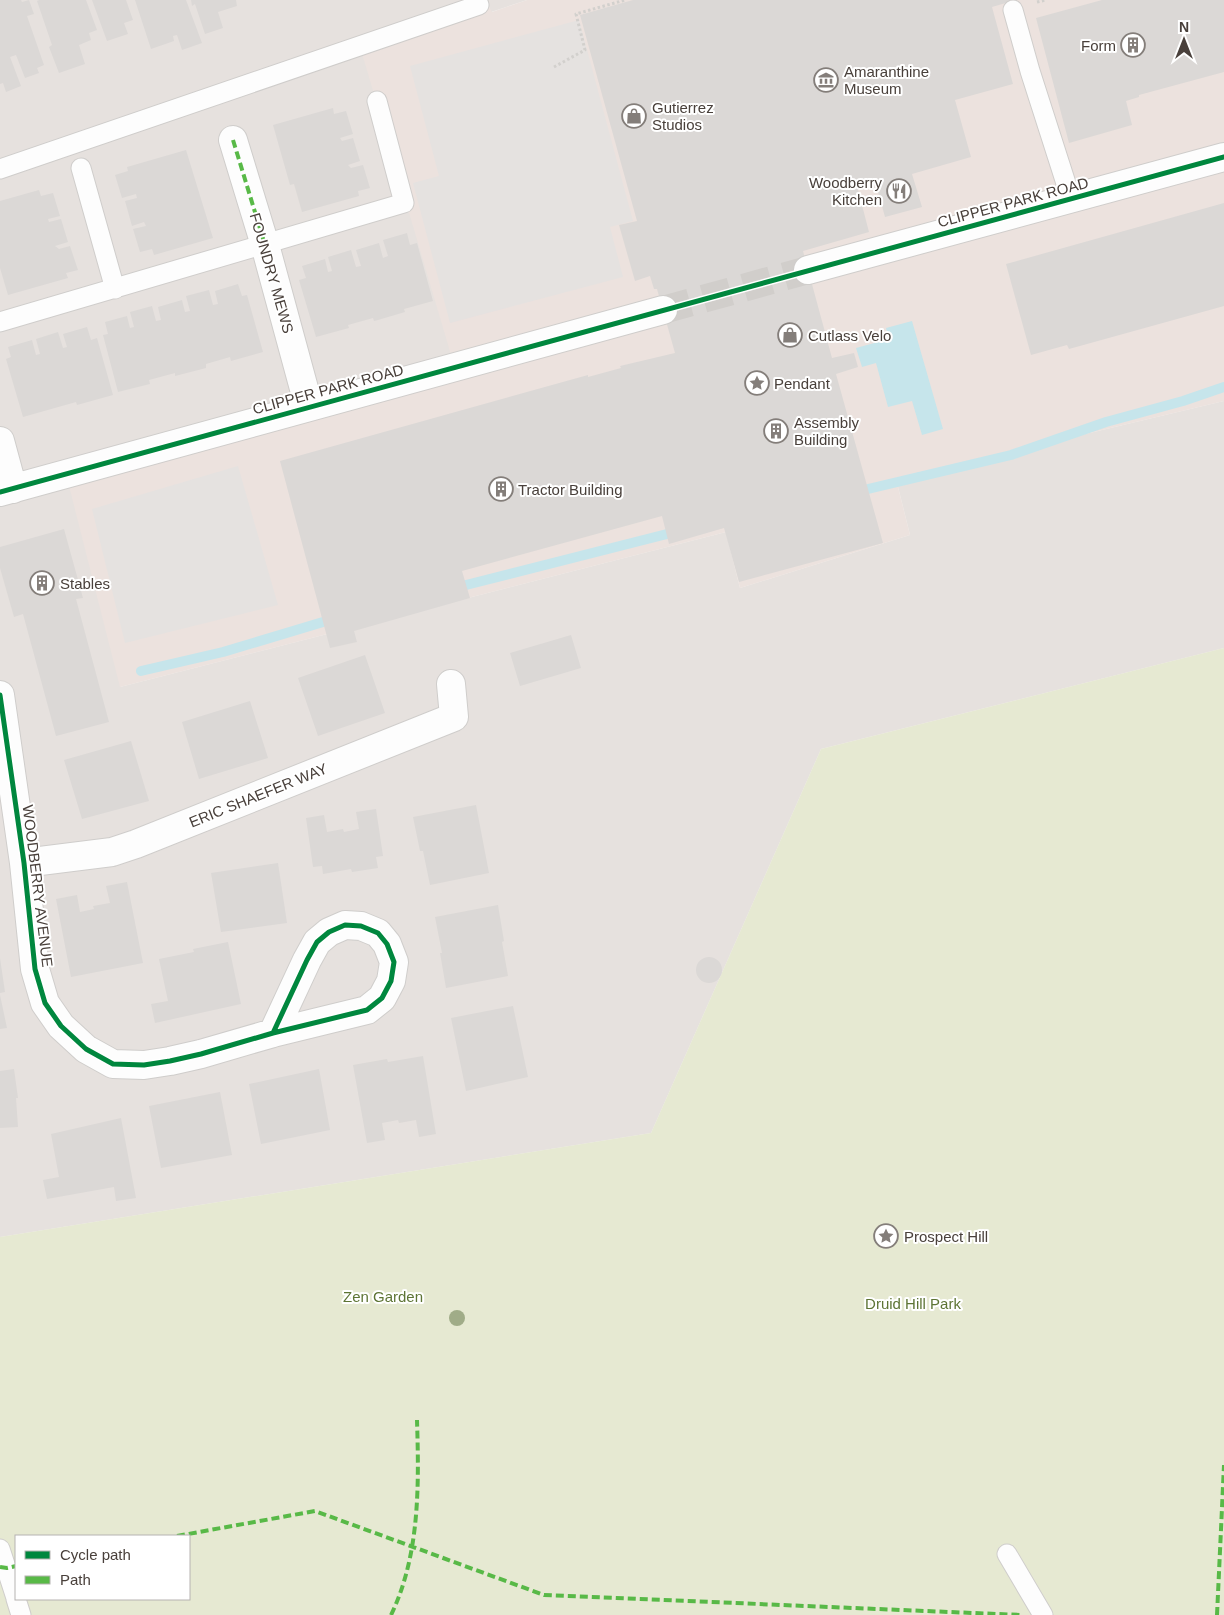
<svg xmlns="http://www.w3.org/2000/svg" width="1224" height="1615" viewBox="0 0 1224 1615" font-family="Arial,sans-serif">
<rect width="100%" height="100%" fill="#f3f1ef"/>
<!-- residential -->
<path fill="#e6e1de" d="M0,0H527L491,12L488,5L454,365L120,687L726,532L740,588L910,535L896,479L1224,401V648L821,749L651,1133L0,1237Z"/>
<!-- commercial -->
<path fill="#ece2de" d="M527,0H1224V401L896,479L910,535L740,588L726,532L120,687L66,474L454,365L361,50L488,5L492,12Z"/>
<!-- green -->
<path fill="#e6e9d2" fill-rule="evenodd" d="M1224,648V1615H0V1237L651,1133L821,749ZM16,1536H189V1599H16Z"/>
<!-- parking -->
<path fill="#e5e2e0" d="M579,20L633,221L610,227L623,277L450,323L413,183L439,176L410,66Z
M238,466L278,605L125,643L92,509Z"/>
<!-- water -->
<path fill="#c6e5eb" d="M912,321L943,429L922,435L912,401L888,407L876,363L862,367L856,348L889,339L886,328Z"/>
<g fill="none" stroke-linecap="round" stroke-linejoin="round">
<!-- stream -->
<path stroke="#c6e5eb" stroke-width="10" d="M868,489L1011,455L1106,422L1183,401L1224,387
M466,585L667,534
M141,671L223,652L323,622"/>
</g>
<!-- building -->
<path fill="#dbd8d6" d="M0,0H21L22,2L29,0L34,14L27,16L44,65L37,68L39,73L25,78L16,55L10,57L21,86L6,92L3,83L0,84Z
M39,0H86L97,30L89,33L91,40L79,45L85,64L59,73L49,47L52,45L37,1Z
M92,0H126L133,20L124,23L128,34L107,41Z
M135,0H186L202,43L182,50L177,35L173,36L174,41L151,49Z
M191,0H236L237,6L218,12L223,28L205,34L195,4L192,6Z
M633,0H1016L992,7L1013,84L955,100L971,157L912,174L922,207L885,217L875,181L857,186L869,232L803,251L832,358L854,353L858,367L836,374L883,543L739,582L724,528L669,544L662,516L462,571L470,598L354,631L357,642L330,648L280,461L588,375V377L621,368L620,366L675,353L657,289H654L650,276L635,281L619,225L637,221L580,15Z
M1102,0H1224V72L1139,95V97L1126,101L1132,125L1069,143L1036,18Z
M333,108L334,114L346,111L353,134L340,138L342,141L353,138L360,161L348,165L351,168L363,165L370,188L358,191L359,196L302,212L294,184L290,185L273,125Z
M186,150L213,238L154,255L152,249L140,252L133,229L146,226L144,222L132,226L125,201L137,198L136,194L122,198L115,175L128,171L127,167Z
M39,190L41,196L53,193L60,216L48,219L49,222L61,219L68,242L55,246L59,249L70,246L78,270L66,273L68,278L8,295L0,268V201Z
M1224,203V306L1069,349L1067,345L1031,355L1006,264Z
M407,233L410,245L417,243L433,301L404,309L405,312L378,320L374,321L373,318L348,325L349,328L316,337L299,280L306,278L302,266L325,259L328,272L332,271L328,257L351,250L356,267L361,266L356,250L379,243L383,258L388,256L383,240Z
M238,284L242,296L247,295L263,352L231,361L230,357L206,364V368L175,376V373L149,380L150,384L118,392L103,335L108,334L105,322L127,316L130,328L134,327L130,312L152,306L156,321L161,320L158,307L182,300L185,312L190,311L186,296L209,290L213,305L218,304L215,291Z
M87,327L91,340L97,338L113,395L77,405L76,402L23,417L6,359L11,357L8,347L32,340L36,355L40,354L36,339L58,332L63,348L67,347L63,334Z
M64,529L83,598L76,599L109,722L56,736L23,614L14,617L0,568V547Z
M571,635L581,668L520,686L510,653Z
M365,655L385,713L318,736L298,678Z
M250,701L268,758L199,779L182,722Z
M131,741L149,801L82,819L64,760Z
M476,805L489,873L430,885L423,851H420L413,817Z
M376,809L383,856L376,857L378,868L352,872L351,869L323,874L322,866L313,867L306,818L324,815L327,832L343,829L344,832L359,829L356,812Z
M278,863L287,923L221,932L211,873Z
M127,882L143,963L71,977L56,899L77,895L80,912L94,909L93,906L110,903L106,886Z
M498,905L504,941L502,942L508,976L446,988L440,953H442L435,917Z
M228,942L241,1004L155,1023L151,1004L168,1001L159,959L194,952L193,949Z
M696 970a13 13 0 1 1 26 0a13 13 0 1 1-26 0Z
M0,958L5,992L0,993Z
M0,995L7,1028L0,1029Z
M513,1006L528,1077L466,1091L451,1018Z
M423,1056L436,1134L419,1137L416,1120L399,1123L398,1120L382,1123L385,1140L367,1143L353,1065L387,1059L388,1062Z
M14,1069L18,1098H16L18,1127L0,1128V1071Z
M319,1069L330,1130L261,1144L249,1084Z
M220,1092L232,1155L161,1168L149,1106Z
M121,1118L136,1198L116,1201L114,1187L47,1199L43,1180L59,1177L51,1134Z"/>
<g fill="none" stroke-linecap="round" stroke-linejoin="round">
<!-- minor-tunnel -->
<path stroke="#d1cecb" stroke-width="28" stroke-dasharray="28 14" stroke-linecap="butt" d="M663,310L808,270"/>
<!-- service casing -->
<g stroke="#cfcdcb" stroke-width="21">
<path id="service" d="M1013,10L1030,71L1071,199
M81,168L115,289
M0,169L479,5L477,0
M0,322L404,203L377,101
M0,1549L16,1598
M1007,1554L1043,1615
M16,1599L21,1615"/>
</g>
<!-- pedestrian casing -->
<g stroke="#cfcdcb" stroke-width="30">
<path id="pedestrian" d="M233,140L265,245"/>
</g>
<!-- minor casing -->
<g stroke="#cfcdcb" stroke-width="30">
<path id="minor" d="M265,245L309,407
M808,270L1224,157
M0,441L13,489
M0,492L663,310
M0,695L24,863L35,969L45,1003L61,1026L86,1049L113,1064L144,1065L170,1061L201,1054L273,1033L367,1010L382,998L391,981L394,962L387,944L378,933L361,926L345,925L329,932L317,942L307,960L273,1033
M24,863L112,852L136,844L454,717L451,684"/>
</g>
<!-- path -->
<path stroke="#d2d0cd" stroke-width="3" stroke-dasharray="2.5 2.5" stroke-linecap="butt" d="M1037,2L1046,0
M554,67L585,50L576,14L625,0"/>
<!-- service -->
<use href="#service" stroke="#fdfdfd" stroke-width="19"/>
<!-- pedestrian -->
<use href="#pedestrian" stroke="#fdfdfd" stroke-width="28"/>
<!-- minor -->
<use href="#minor" stroke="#fdfdfd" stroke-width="28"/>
<!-- quiet -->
<path stroke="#58b947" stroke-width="4" stroke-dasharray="8 4" stroke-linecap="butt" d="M233,140L265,245
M177,1536L315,1511L544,1595L1021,1615
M0,1567L7,1568L16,1566
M391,1615C420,1555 419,1485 417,1420
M1217,1615L1224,1465"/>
<!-- cycleway casing -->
<g stroke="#fff" stroke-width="8">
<path id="cycleway" d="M0,492L1224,157
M0,695L24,863L35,969L45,1003L61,1026L86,1049L113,1064L144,1065L170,1061L201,1054L273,1033L367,1010L382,998L391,981L394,962L387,944L378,933L361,926L345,925L329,932L317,942L307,960L273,1033"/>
</g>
<!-- cycleway -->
<use href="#cycleway" stroke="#00873e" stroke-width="5"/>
</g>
<!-- trees -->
<circle fill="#a0ac88" cx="457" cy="1318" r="8"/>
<!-- icons -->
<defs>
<g id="building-ring" transform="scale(1.25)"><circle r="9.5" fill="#fff" stroke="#847e7a" stroke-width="1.5"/><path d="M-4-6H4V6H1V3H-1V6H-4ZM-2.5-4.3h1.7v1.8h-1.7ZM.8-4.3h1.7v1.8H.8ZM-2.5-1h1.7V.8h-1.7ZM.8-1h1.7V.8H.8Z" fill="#847e7a"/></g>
<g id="museum-ring" transform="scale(1.25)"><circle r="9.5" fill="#fff" stroke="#847e7a" stroke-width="1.5"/><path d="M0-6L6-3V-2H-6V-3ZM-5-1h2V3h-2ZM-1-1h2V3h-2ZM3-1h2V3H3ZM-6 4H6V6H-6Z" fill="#847e7a"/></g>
<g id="shop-ring" transform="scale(1.25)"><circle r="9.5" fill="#fff" stroke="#847e7a" stroke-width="1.5"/><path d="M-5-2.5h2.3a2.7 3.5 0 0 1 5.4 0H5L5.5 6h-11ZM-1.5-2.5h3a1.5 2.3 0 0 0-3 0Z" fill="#847e7a"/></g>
<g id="restaurant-ring" transform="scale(1.25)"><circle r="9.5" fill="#fff" stroke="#847e7a" stroke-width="1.5"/><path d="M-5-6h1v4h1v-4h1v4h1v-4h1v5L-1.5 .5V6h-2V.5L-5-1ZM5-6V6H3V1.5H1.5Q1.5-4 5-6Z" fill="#847e7a"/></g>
<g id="sight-ring" transform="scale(1.25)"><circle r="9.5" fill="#fff" stroke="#847e7a" stroke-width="1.5"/><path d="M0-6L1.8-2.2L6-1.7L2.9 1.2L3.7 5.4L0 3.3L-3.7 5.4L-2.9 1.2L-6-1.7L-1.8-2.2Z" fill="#847e7a"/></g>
</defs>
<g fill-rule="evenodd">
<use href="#building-ring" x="1133" y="45"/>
<use href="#museum-ring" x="826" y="80"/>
<use href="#shop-ring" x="634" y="116"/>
<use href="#restaurant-ring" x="899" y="191"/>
<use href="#shop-ring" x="790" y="335"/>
<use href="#sight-ring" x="757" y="383"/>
<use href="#building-ring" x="776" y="431"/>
<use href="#building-ring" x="501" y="489"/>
<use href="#building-ring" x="42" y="583"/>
<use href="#sight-ring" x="886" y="1236"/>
</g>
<g text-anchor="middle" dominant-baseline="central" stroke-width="4" stroke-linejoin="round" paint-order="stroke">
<!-- poi labels -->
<g font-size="15" fill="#49403b" stroke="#fff" text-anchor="start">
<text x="1116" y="45" text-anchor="end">Form</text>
<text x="844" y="71">Amaranthine<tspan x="844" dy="17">Museum</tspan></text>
<text x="652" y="107">Gutierrez<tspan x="652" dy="17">Studios</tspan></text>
<text x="882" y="182" text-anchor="end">Woodberry<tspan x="882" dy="17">Kitchen</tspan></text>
<text x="808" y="335">Cutlass Velo</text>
<text x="774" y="383">Pendant</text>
<text x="794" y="422">Assembly<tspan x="794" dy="17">Building</tspan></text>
<text x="518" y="489">Tractor Building</text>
<text x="60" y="583">Stables</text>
<text x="904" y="1236">Prospect Hill</text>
</g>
<!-- street labels -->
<g font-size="15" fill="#49403b" stroke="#fff">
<text transform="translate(1013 202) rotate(-15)">CLIPPER PARK ROAD</text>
<text transform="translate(272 273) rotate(74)">FOUNDRY MEWS</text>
<text transform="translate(328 389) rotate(-15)">CLIPPER PARK ROAD</text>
<text transform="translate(258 795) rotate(-22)">ERIC SHAEFER WAY</text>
<text transform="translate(38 886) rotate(83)">WOODBERRY AVENUE</text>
</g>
<!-- park labels -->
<g font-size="15" fill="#5d7434" stroke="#fff">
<text x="383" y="1296">Zen Garden</text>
<text x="913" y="1303">Druid Hill Park</text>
</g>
</g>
<!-- legend -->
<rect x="15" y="1535" width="175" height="65" fill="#ffffff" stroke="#b6b3b1"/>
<rect x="25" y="1551" width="25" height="8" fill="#00873e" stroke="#b6b3b1"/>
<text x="60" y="1560" font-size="15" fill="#49403b">Cycle path</text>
<rect x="25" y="1576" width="25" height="8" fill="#58b947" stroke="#b6b3b1"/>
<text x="60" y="1585" font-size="15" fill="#49403b">Path</text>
<!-- north arrow -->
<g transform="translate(1184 40)" stroke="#ffffff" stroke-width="4" paint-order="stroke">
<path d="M0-4L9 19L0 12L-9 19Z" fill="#49403b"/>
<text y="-8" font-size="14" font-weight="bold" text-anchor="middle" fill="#49403b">N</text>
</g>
</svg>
